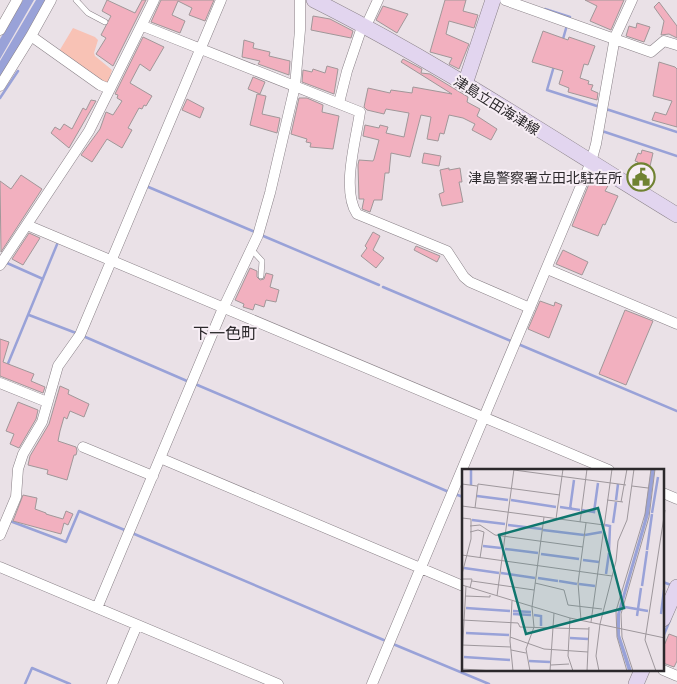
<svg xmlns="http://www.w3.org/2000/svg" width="677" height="684" viewBox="0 0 677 684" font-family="Barlow,'Noto Sans JP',sans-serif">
<rect width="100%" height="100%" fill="#eae1e7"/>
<!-- green -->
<path fill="#f8c2b5" d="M73,28L95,37L98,40L94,53L95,56L112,70L107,85L58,53Z"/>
<!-- water -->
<path fill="#99a2d8" d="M23,0H34L0,59V39Z
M36,0H46L0,79V61Z"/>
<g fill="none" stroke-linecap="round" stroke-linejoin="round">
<!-- stream -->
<path stroke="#99a2d8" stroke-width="2.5" d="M545,9L570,17
M563,39L567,25
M554,66L547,90L600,107
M0,98L18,71
M606,109L677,132
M602,131L677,156
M146,186L255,232
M261,235L379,285
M7,263L43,279
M383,287L511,341
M29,315L76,333
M83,336L187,381
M518,344L677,411
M7,366L58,242
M195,384L449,492
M455,494L463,497
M10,521L66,542L79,511L127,531
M132,533L386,641
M663,582L671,585
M663,637L670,620
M393,644L489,684
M25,684L32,668L70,684"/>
</g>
<!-- building -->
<path fill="#f2b0bf" stroke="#a19799" d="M107,0L135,13L142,0H146L113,66L96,54L106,38L101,35L111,16L102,11Z
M161,0H214L205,21L189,15L192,8L178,1L172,15L185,21L180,33L151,22Z
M445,0H466L463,11L478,15L474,28L449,21L446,34L469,44L459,69L449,64L452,58L430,52Z
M585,0H624L611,30L590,21L597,6Z
M659,2L677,26V38L669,34L661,35L664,21L654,7Z
M383,6L408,14L397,33L376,20Z
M313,16L330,19L353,31L351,38L311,30Z
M637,23L650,27L644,42L626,36L629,26L636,28Z
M543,31L568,40L569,37L595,46L588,65L584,64L580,78L589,81L588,84L593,85L591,90L598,93L597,100L568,92L569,88L559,84L563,71L532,62Z
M143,37L164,47L150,71L140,64L130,83L152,96L146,106L144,105L142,109L139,108L128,128L132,130L122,148L107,139L92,162L81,155L100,129L106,112L113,115L122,101L117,98L118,95L115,94Z
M244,40L254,43L253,48L270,52L269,56L290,61L289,75L258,64L260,61L242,57Z
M403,59L422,69L421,73L430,74L468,97L467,102L480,109L477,116L497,129L491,140L472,130L475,124L463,118L449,115L444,134L440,133L438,141L427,139L431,117L421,115L410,157L391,153L389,173H385L382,200H374L370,212L362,209L364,199H359L358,165L359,160L373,161L374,159L379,140L363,136L365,125L379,128L380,125L388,127L386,133L404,137L409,113L386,109L384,114L367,110L364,107L368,88L390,93L391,90L412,93L413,87L452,94L401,62Z
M659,62L675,67L677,69V127L652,120L655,112L666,115L672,101L653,96Z
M327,66L338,69L334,94L302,82L303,70L312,72L313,69L325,73Z
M253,77L265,82L260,94L248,89Z
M257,94L266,96L262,114L280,118L277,133L250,125Z
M299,98H307L323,105L322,112L339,116L333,149L310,147L311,143L306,142L307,139L291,134Z
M187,99L204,108L200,118L182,110Z
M91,100L96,101L69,148L51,133L55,127L60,130L64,124L72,129L83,108L86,110Z
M642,150L653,153L646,184L634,178L638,162L635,161L638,153L641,154Z
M424,153L441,156L439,166L422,163Z
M449,168V170L460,168L462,182H459L463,202L442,206L439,194L444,192L440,170Z
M593,174L609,184L605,191L618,196L605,225L603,224L598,236L572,226Z
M21,175L42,189L1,252L0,181L11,189Z
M373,232L380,236L373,250L384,258L376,268L361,256L367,248L365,246Z
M29,233L40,238L23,265L12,259Z
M416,246L440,256L437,262L414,250Z
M563,250L588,262L582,275L556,264Z
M250,268L257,271V277L260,280L264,279L266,273L273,275L270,287L279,290L276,302L266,300L264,307L255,304L253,310L243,307L244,304L235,300Z
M540,301L554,306L555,302L562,305L549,338L528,329Z
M625,310L653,321L626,385L599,374Z
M0,339L9,342L3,362L34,374L31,381L45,387L43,393L0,376Z
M60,386L69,390L68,394L89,404L84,417L70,411L67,419L64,417L60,431L58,441L76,447L77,451L76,455H74L67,480L47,474L48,470L28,465L30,456L49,424Z
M18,402L38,410L36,419L19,448L10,444L14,434L6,431Z
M23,495L37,498L35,509L46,513V514L63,519L66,511L73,514L68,525L64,523L61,534L13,521Z
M669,634L677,637V661L674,667L663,663V648Z"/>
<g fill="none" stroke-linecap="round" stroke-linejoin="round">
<!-- lane casing -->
<g stroke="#8a8288" stroke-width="6">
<path id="lane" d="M76,0L88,13L105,22
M251,249L262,261L261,276"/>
</g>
<!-- street casing -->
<g stroke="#8a8288" stroke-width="11">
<path id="street" d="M505,0L651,52L664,41L677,45
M143,26L360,112C356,140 341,190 357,214L447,251L464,277L470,282L530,308
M366,26L378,0
M0,30L17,0
M31,36L100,85L110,89
M0,86L31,36L51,0
M339,103L347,71L363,24
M27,225L609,470
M0,265L89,131L154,0
M547,269L677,324
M0,383L47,402
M83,447L153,476
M160,458L463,586
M663,493L677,499
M0,535L16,497L18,469L23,454L42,422L58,366L80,335L221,0
M0,567L278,684
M97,608L221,313L258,235L270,193L295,86L300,30V0
M663,670L677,676
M112,684L137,625
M372,684L591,162L596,144L615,37L632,0"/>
</g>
<!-- secondary casing -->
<g stroke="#8a8288" stroke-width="16">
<path id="secondary" d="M314,0C440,63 557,142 677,215
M465,84L493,0
M663,619L677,587
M636,684L642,670"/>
</g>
<!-- lane -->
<use href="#lane" stroke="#fff" stroke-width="5"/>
<!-- street -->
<use href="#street" stroke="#fff" stroke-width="10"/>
<!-- secondary -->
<use href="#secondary" stroke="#e2d5ef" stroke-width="15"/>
</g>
<!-- icons -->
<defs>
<g id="civic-ring" transform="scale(1.4375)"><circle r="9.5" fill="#f7eef5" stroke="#708232" stroke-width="1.5"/><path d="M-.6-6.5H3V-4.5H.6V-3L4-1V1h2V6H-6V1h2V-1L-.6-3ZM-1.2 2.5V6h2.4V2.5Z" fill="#708232"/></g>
</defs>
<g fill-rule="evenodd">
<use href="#civic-ring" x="641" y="177"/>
</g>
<g text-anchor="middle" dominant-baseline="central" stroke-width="4" stroke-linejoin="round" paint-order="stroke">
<!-- street labels -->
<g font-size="14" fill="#2b282b" stroke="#f7eef5">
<text transform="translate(497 105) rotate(32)">津島立田海津線</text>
</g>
<!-- poi labels -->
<g font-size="14" fill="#2b282b" stroke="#f7eef5" text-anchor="end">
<text x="622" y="177">津島警察署立田北駐在所</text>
</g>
<!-- quarter labels -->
<g font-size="16" fill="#2b282b" stroke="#f7eef5">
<text x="225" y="332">下一色町</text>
</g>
</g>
<!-- overview -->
<g transform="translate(462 469)">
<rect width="202" height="202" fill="#eae1e7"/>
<path d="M189,0H193L187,45L158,145V166L170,202H166L155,167V145L182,51Z" fill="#99a2d8"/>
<path fill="none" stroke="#99a2d8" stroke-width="2.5" d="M9,0V16M15,27L46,31M49,31L94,38M154,31L156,15M98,38L118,41M108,40L112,11M120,41L132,43L136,14M190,44L196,8M10,51L43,55M151,54L154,33M46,56L80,60M143,56L148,57L147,82M81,61L122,66M123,66L140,63M21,77L39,79M43,80L76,84M185,81L190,45M79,85L117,90M121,91L137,93M2,99L37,104M39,104L73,109M144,105L147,84M76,109L96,112M97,112L115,115M117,115L133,117M180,117L185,82M163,138L186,142M4,139L48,142M51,142L69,143M51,145L69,146M199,145L202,121M72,146L79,147V157M175,147L179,119M4,164L47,166M108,169L126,170M2,188L48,191M67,192L88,193"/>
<path fill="none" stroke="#9e979c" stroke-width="1" d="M52,1L164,16M0,15L15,17M170,17L186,19M145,31L161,33M159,33L165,0M0,37L142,56M13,39L16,15L98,26M0,49L9,50V70L0,105M94,50L101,0M118,53L125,0M8,57L18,56L33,66L121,78M8,63L16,61L22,63L18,89M0,86L150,107M0,110H10L8,119M10,112L72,121M73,114L102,121L106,136L140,140M0,116L108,149L203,169M3,127L28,128V126M35,127L52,0M50,132L48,172L51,202M108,149L106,187L111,202M0,151L56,154L58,158L127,160M119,151L116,114L124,54M129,153L150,0M138,155L154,92L156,72L165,51L172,0M48,168L82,180L126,183M0,176L49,178M49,181L64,184M0,189L4,117M89,196L107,195M0,200L32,202M68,202L64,180L72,158L70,138L82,48M88,202L92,144M125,202L127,158M137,202L134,187L138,155M165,202L155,168L154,142L183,45L189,0M171,202L160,168L159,145L187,48L193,0M194,202L183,171L203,41"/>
<path fill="#0f766e" fill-opacity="0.15" stroke="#0f766e" stroke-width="2.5" d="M136,39L162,139L64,165L37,66Z"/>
<rect width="202" height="202" fill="none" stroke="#2b282b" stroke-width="2.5"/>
</g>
</svg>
